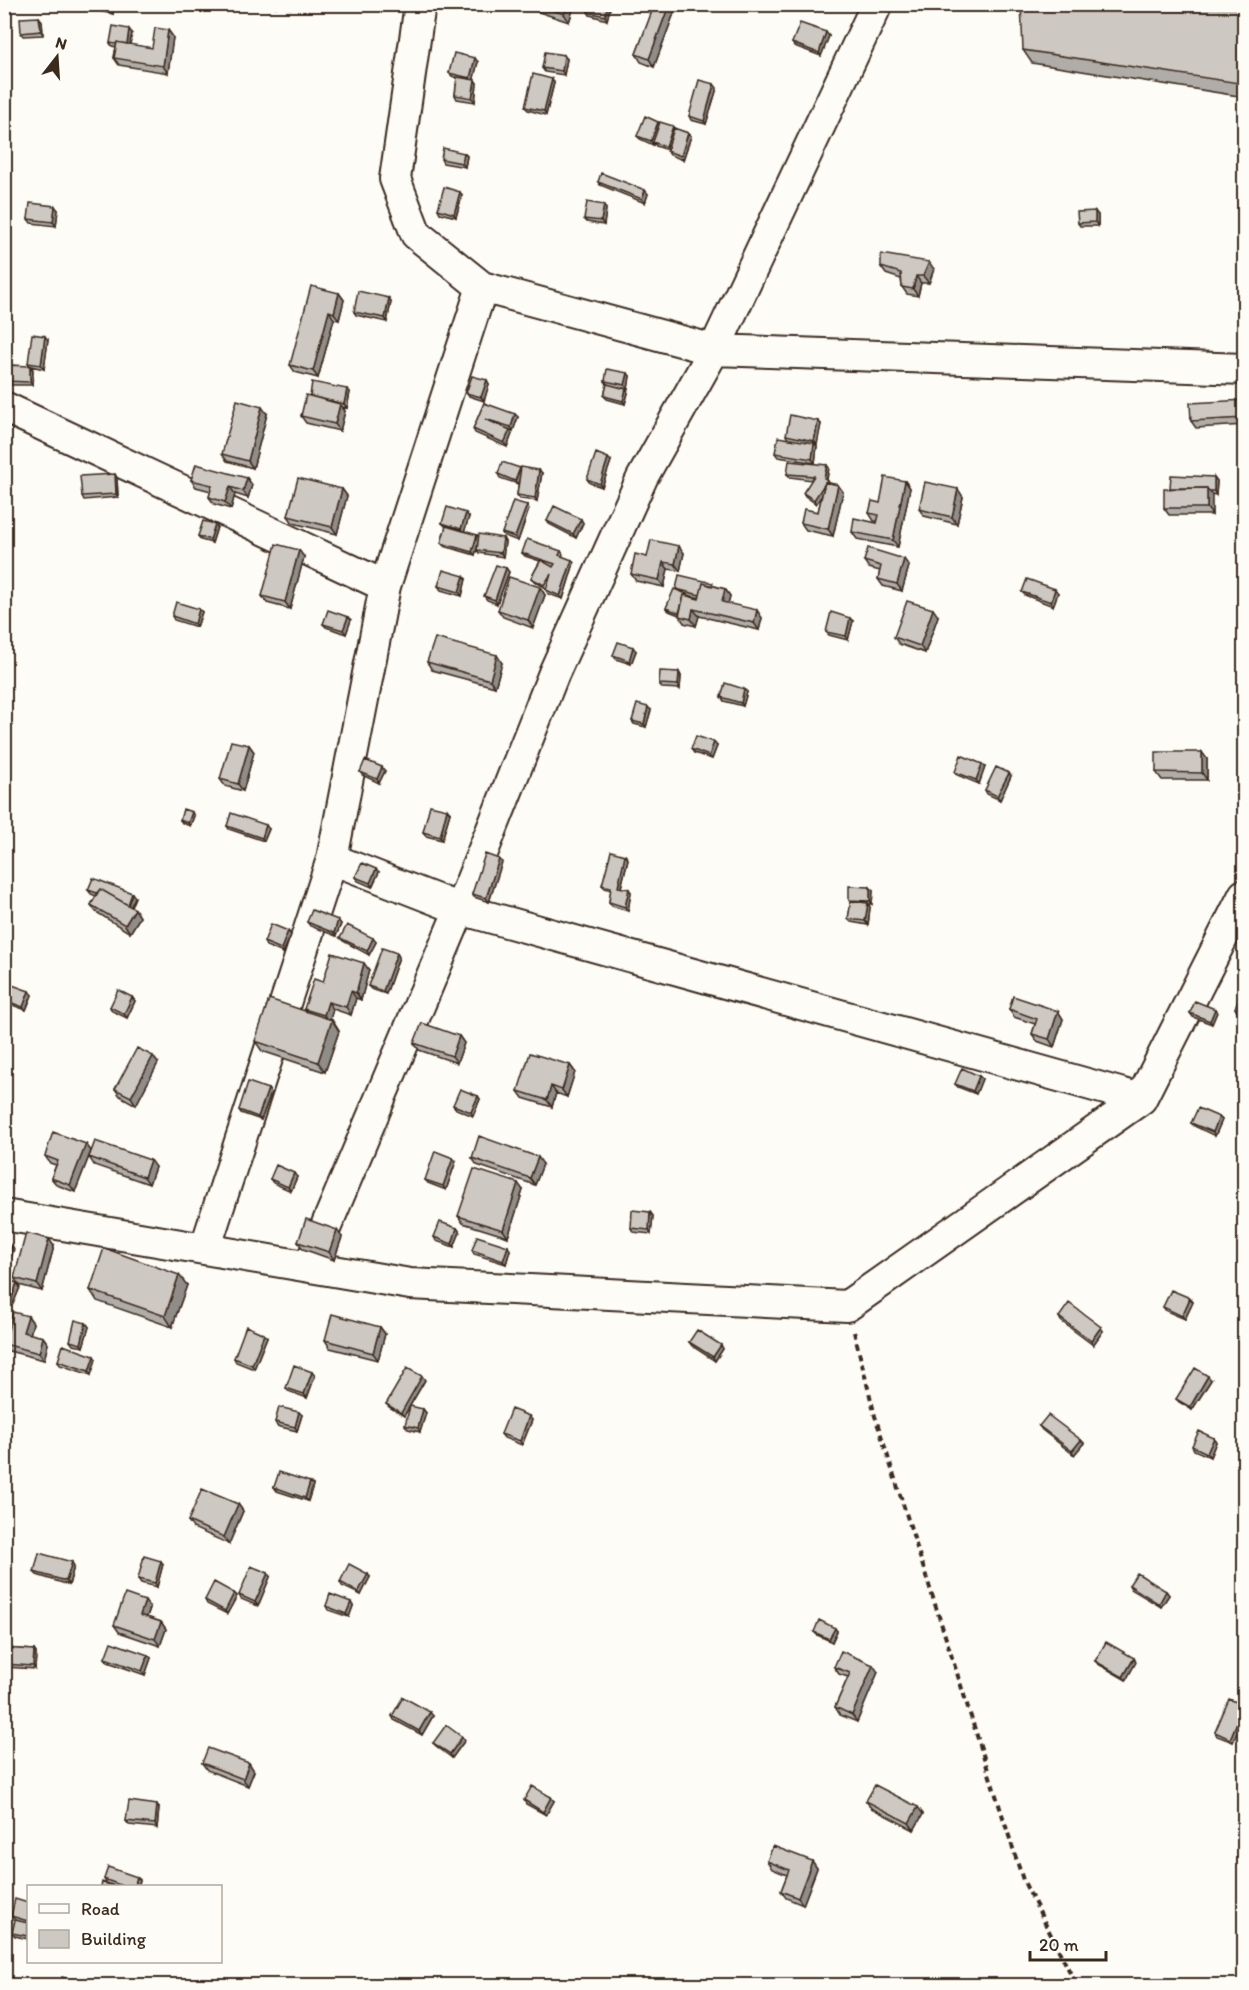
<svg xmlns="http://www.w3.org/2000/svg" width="1249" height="1990" viewBox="0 0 1249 1990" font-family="Itim,sans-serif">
<rect width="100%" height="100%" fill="#fdfcf7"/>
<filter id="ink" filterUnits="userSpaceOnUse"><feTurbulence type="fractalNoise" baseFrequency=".0167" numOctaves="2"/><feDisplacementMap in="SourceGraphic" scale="12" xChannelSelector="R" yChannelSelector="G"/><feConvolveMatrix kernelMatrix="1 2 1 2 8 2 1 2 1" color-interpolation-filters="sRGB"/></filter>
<g filter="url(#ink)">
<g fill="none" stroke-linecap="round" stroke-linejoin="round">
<!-- minor casing -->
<g stroke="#3b2a1e" stroke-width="34">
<path id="minor" d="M420,4L395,179L416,234L482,287L714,350L1244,369
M4,407L385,586
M332,859L460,909L1141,1099
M4,1215L410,1284L847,1306L1141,1099L1244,895
M205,1249L332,859L385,586L482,287
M311,1262L460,909L554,673L642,478L714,350L877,4"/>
</g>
<!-- path -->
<path stroke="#3b2a1e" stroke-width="4" stroke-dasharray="6 4.5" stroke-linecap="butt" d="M854,1332L875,1416L1023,1880L1077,1986"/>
<!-- minor -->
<use href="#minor" stroke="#fdfcf7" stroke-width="30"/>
</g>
<!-- wall -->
<path fill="#b0aca7" stroke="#3b2a1e" stroke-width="1.5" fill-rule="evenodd" d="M91,4H115L113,14L95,10Z
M229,4H295V8Z
M317,4H334L333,8Z
M529,4H575L569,22L533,10Z
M611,4L607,20L590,15L588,12Z
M1245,4V97L1032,63L1023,50Z
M669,5L674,13L654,67L641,62L636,54L651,15L646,8Z
M39,17L42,21L43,35L23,36L21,33Z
M168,30L173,37L168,73L119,65L114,58L116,47L112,46L110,43L132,33L130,45L152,48Z
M829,36L821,56L794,46L792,43Z
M567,59L564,75L545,72L542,68Z
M478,62L473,80L477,83L475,102L457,99L455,95L457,78L452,76L449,73Z
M554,83L546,115L528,110L525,107Z
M717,88L706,124L691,120L689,116Z
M658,122L659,124L688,133L691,136L683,160L670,155L667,151L668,150L656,146L654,143L653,145L640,139L637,136Z
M464,153L467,156L465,167L443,163L441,159Z
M598,182L648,194L645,203L600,185Z
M462,195L456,217L440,213L438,209Z
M606,209L604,225L587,222L584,219Z
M58,210L56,226L31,223L28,219Z
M1098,215V226H1080L1078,223Z
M881,267L934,269L929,283H921L918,296L907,294L902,287L901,279L886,274Z
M339,293L344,300L339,320L334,319L318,378L295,372L290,365Z
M391,302L387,322L356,315L354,312Z
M48,340L44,369L31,366L33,370L32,385H4V365L30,366L28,363Z
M630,376L628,389L618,387L626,389L628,393L625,404L607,399L604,396L607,384L605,381Z
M487,380L489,384L484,401L469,396L466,393Z
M350,392L347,408L342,407L345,411L340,431L306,423L301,416L310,396Z
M1245,400V425L1196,428L1191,421Z
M484,403L518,417L513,431L508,429L512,434L507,447L475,433L473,429Z
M267,414L253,468L227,461L222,454Z
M818,421L821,424L816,445L817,446L815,463L778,457L775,453L788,439L786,435Z
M611,461L602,487L590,483L587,479Z
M829,468L827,480L829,483L838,485L843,492L833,536L806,530L801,523L818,512L822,495L816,504L805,496L803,493L812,480L790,477L787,474Z
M521,470H539L542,473L537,501L520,499L517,495L519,480L518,484L500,478L498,474Z
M115,474L117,478L118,497L84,500L82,496Z
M1214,477L1217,481L1216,495L1211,494L1212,515H1169L1164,508L1170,488Z
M247,478L252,485L248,498L235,494L231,509L214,504L209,497L211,491L196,487L191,480Z
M905,481L910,488L898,547L857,539L852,532L877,523L878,521H874L869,513L880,503Z
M342,489L347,496L337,534L293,523L288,516Z
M963,497L957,524L924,516L919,509Z
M527,505L529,509L518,541L504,536L502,533Z
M469,517L464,531L477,535L478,537L503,538L505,542L503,557L479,553L477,550V547L475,555L444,546L441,543L446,527L442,523Z
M581,519L583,523L576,538L549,524L547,521Z
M217,527L212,543L201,540L198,536Z
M561,551L563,554L562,557L574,563L563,599L548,594L546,590V588L534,581L531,578L540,561L525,556L522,553Z
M684,553L680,571L668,569L664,587L636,581L631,574L647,557Z
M304,557L290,609L267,603L262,596Z
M864,561L909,566L902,591L883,586L878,579L880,571L869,568Z
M506,568L509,572L497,604L487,600L484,596Z
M466,579L462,596L441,590L438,586Z
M715,586L725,589L730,596L728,604L762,618L759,630L699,616L696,626L684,623L679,615L669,611L666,608L676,590ZM687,595L700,598L699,599L688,596Z
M540,587L545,595L533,628L503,617L498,610Z
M1022,592L1058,593L1053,606L1025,595Z
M199,609L202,612L197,627L174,620L172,616Z
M938,616L925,653L899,644L894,637Z
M351,620L346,634L326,627L323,624Z
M853,621L848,640L829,635L826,632Z
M636,651L631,664L616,659L613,655Z
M427,662L502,663L495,687L432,670Z
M679,672L681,676L680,689L662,688L659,684Z
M747,692L743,706L724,701L721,697Z
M651,710L646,727L634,724L632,721Z
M249,745L254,752L243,791L225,786L220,779Z
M717,746L712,759L694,753L691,749Z
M1207,759V780H1162L1156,772Z
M985,767L979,784L957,775L955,772Z
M385,771L379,783L362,775L360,772Z
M1011,776L1000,800L987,794L985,790Z
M450,813L442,840L426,836L423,832Z
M194,816L190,826L182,823L180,820Z
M227,826L269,829L264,841L229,829Z
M625,855L628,859L621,888L631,892L628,911L612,906L609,902L611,890L605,888L602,885Z
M502,862L489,902L474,897L472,894Z
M379,872L372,887L358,881L355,877Z
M88,890L135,897L131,907L135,909L140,917L130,933L96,912L91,905L96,896L91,894Z
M873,890L872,904H868L870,907L868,925L851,922L848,919L851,903L849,900Z
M338,920L341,924L336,936L310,926L307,922Z
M288,931L291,935L283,953L266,946L264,942Z
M340,938L376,942L369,955L343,941Z
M397,953L399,957L386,994L371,989L368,986Z
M369,970L361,1000L356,998L351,1015L333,1009L330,1019L332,1020L339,1031L325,1072L262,1051L255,1041L305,1011L304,1009L323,982Z
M4,982L32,995L26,1010L4,1002Z
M1245,993V1014L1237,1012L1235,1008Z
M132,997L135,1001L127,1018L112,1011L110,1007Z
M1009,1009L1058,1011L1063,1019L1054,1047L1037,1041L1032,1034L1035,1024L1014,1017Z
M1217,1012L1212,1024L1193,1017L1190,1013Z
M459,1036L464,1043L457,1063L419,1050L414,1043Z
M158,1063L136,1105L120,1096L115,1089Z
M570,1065L575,1072L567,1097L556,1093L552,1107L523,1098L518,1091Z
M979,1076L982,1079L976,1094L958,1087L955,1084Z
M268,1089L271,1093L261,1120L241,1113L239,1110Z
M478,1096L480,1099L473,1116L456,1109L453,1105Z
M1219,1117L1222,1120L1215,1136L1194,1126L1191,1123Z
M86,1144L91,1151L75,1192L57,1185L51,1178L56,1165L50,1163L45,1156Z
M89,1157L155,1167L149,1184L94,1165Z
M472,1158L543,1164L535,1185L477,1165Z
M456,1161L446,1190L428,1183L425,1180Z
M297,1177L291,1191L273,1183L270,1179Z
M523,1190L508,1237L463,1223L458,1216Z
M650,1212L653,1216L651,1234L633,1232L631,1228Z
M457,1228L460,1232L454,1247L436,1241L434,1237Z
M342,1237L334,1260L303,1249L298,1242Z
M54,1246L42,1291L19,1285L14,1278Z
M472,1250H510L506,1264L474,1254Z
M4,1278L20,1287L13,1304L4,1300Z
M187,1285L172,1327L97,1301L90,1290Z
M1190,1298L1193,1302L1185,1319L1166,1311L1163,1307Z
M28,1316L33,1323L30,1334L43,1337L48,1344L44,1360L9,1351L4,1344Z
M1059,1317L1103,1331L1093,1345L1061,1321Z
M86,1323L89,1327L83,1347L73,1345L70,1341Z
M380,1327L385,1334L378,1360L330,1348L325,1340Z
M267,1337L254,1369L236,1362L234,1358Z
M689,1342L721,1345L723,1349L715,1361L692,1346Z
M96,1359L91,1375L60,1365L58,1361Z
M315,1376L307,1398L288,1391L286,1388Z
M425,1380L404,1416L389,1407L386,1404Z
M1211,1380L1192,1410L1179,1402L1176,1399Z
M423,1409L426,1413L420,1432L408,1429L405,1425Z
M302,1415L297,1431L277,1426L275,1422Z
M529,1416L532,1420L522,1445L504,1438L501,1434Z
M1039,1426L1081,1440L1084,1443L1074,1455L1042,1430Z
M1214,1438L1216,1442L1210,1457L1194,1450L1192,1446Z
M313,1485L308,1501L277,1491L274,1487Z
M238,1504L243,1511L229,1544L193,1528L188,1521Z
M163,1564L157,1587L141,1583L138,1579Z
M74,1566L69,1585L37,1575L34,1572Z
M270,1577L258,1606L241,1599L239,1595Z
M370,1577L361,1595L342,1586L340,1582Z
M1129,1585L1166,1591L1169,1595L1161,1607L1131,1589Z
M234,1593L237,1596L227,1614L207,1604L205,1600Z
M326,1606H353L349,1617L328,1610Z
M150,1608L147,1617L161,1622L166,1629L160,1646L119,1632L114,1625Z
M837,1631L832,1642L817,1635L814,1632Z
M4,1648L34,1650L36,1653L35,1669L4,1667Z
M105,1658H151L145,1675L108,1662Z
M1134,1658L1136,1662L1126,1680L1098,1664L1095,1661Z
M834,1667L878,1672L857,1722L840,1715L835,1707L848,1677L839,1674Z
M1244,1705L1245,1714L1233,1742L1217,1736L1215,1732Z
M392,1716H433L422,1735L394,1720Z
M465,1740L452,1758L436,1746L433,1743Z
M202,1763H249L254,1771L248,1786L207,1770Z
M524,1800L554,1801L546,1815L526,1804Z
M866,1801L923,1814L914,1830L871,1808Z
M159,1808L157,1828L129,1825L126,1821Z
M767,1861H812L817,1868L803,1905L786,1898L781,1891L787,1875L772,1869Z
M137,1877L140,1880L138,1887H117L106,1883L104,1879Z
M28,1903V1939L15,1936L12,1933L15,1920L11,1916Z"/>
<!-- shaded-wall -->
<path fill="#908c88" stroke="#3b2a1e" stroke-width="1.5" d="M109,4H115L113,14L108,7Z
M568,4H575L569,22L564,14Z
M608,4H611L607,20L605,16Z
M669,5L674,13L654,67L649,59Z
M39,17L42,21L43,35L41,31Z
M129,29L132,33L129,49L127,46Z
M168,30L173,37L168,73L163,66Z
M826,32L829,36L821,56L819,53Z
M564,55L567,59L564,75L562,71Z
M475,58L478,62L473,82L470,78Z
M552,79L554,83L546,115L544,111Z
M475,80L477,83L475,102L472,98Z
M714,84L717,88L706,124L704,121Z
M658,122L661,125L653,145L651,141Z
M673,126L675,129L668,150L666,147Z
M688,133L691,136L683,160L681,156Z
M464,153L467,156L465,167L462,163Z
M645,190L648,194L645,203L642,199Z
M460,192L462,195L456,217L454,214Z
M604,205L606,209L604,225L601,221Z
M55,206L58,210L56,226L53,222Z
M1095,211L1098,215V226L1095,222Z
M929,262L934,269L929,283L923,276Z
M916,276L921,283L918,296L913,289Z
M339,293L344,300L339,320L334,313Z
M389,298L391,302L387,322L385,318Z
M329,311L334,319L318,378L313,371Z
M45,336L48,340L44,369L41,365Z
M30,366L33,370L32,385L30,382Z
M628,373L630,376L628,389L625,385Z
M487,380L489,384L484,401L481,397Z
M347,389L350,392L347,408L344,404Z
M626,389L628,393L625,404L623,401Z
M340,404L345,411L340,431L335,424Z
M262,407L267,414L253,468L248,461Z
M515,414L518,417L513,431L511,427Z
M818,421L821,424L817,445L814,441Z
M510,430L512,434L507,447L504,443Z
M814,443L817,446L815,463L812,459Z
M608,458L611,461L602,487L600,484Z
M827,465L829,468L826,481L827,480L830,484L816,504L814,500L824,478Z
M520,468L522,472L518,484L515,481Z
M539,470L542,473L537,501L535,498Z
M115,474L117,478L118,497L116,494Z
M1214,477L1217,481L1216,495L1214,491Z
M247,478L252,485L248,498L243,491Z
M905,481L910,488L898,547L893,540Z
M838,485L843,492L833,536L828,529Z
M230,487L235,494L231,509L225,502Z
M1207,488L1212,495V515L1207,508Z
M342,489L347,496L337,534L332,527Z
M958,489L963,497L957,524L952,517Z
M527,505L529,509L518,541L515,537Z
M466,513L469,517L464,533L461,529Z
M581,519L583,523L576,538L573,534Z
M215,524L217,527L212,543L210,540Z
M477,535L480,538L475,555L472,552Z
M503,538L505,542L503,557L501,553Z
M679,546L684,553L680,571L675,564Z
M299,550L304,557L290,609L285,602Z
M904,559L909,566L902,591L897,584Z
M572,560L574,563L563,599L560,596Z
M663,562L668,569L664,587L659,580Z
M506,568L509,572L497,604L495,600Z
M464,576L466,579L462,596L459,592Z
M540,587L545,595L533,628L528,620Z
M725,589L730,596L727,609L722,602Z
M1055,589L1058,593L1053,606L1051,602Z
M199,609L202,612L197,627L195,624Z
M693,609L699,616L696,626L691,619Z
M933,609L938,616L925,653L920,646Z
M757,610L762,618L759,630L754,623Z
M348,617L351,620L346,634L343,630Z
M850,618L853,621L848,640L846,636Z
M633,647L636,651L631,664L629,661Z
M497,655L502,663L495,687L490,680Z
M679,672L681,676L680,689L678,685Z
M744,689L747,692L743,706L741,703Z
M648,707L651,710L646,727L644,724Z
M714,742L717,746L712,759L709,756Z
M249,745L254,752L243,791L238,784Z
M1202,752L1207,759V780L1202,773Z
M982,764L985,767L979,784L976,780Z
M382,767L385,771L379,783L377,779Z
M1009,773L1011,776L1000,800L997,796Z
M447,809L450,813L442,840L440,837Z
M192,812L194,816L190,826L188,823Z
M266,825L269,829L264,841L262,838Z
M625,855L628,859L620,891L618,887Z
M499,859L502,862L489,902L486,898Z
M376,869L379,872L372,887L370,883Z
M870,887L873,890L872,904L870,901Z
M629,889L631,892L628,911L625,907Z
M132,893L135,897L130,908L128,905Z
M868,903L870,907L868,925L865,921Z
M135,909L140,917L130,933L125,925Z
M338,920L341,924L336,936L334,933Z
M288,931L291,935L283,953L281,949Z
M373,938L376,942L369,955L367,951Z
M397,953L399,957L386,994L383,991Z
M364,963L369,970L361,1000L356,993Z
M29,991L32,995L26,1010L23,1007Z
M351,991L356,998L351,1015L346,1007Z
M132,997L135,1001L127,1018L124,1014Z
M328,1002L333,1009L329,1023L324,1015Z
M1215,1009L1217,1012L1212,1024L1210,1021Z
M1058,1011L1063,1019L1054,1047L1049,1039Z
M332,1020L339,1031L325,1072L318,1062Z
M6,1032L11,1039L4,1058V1035Z
M459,1036L464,1043L457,1063L452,1056Z
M153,1056L158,1063L136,1105L131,1097Z
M570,1065L575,1072L567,1097L562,1090Z
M979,1076L982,1079L976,1094L973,1091Z
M551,1086L556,1093L552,1107L547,1100Z
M268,1089L271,1093L261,1120L258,1117Z
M478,1096L480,1099L473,1116L471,1112Z
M1219,1117L1222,1120L1215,1136L1213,1132Z
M86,1144L91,1151L75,1192L70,1185Z
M538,1157L543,1164L535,1185L530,1178Z
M453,1158L456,1161L446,1190L443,1186Z
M150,1160L155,1167L149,1184L144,1177Z
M294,1173L297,1177L291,1191L288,1187Z
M518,1183L523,1190L508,1237L503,1230Z
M650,1212L653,1216L651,1234L649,1230Z
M457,1228L460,1232L454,1247L452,1244Z
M337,1230L342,1237L334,1260L329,1252Z
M49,1239L54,1246L42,1291L37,1284Z
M12,1245L14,1249L7,1271L5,1267Z
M508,1246L510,1250L506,1264L503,1261Z
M179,1275L187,1285L172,1327L165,1316Z
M17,1283L20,1287L13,1304L11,1300Z
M1190,1298L1193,1302L1185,1319L1182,1316Z
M28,1316L33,1323L29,1339L23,1332Z
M86,1323L89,1327L83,1347L81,1344Z
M380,1327L385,1334L378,1360L373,1353Z
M1101,1327L1103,1331L1093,1345L1091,1341Z
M264,1334L267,1337L254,1369L252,1365Z
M43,1337L48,1344L44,1360L39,1353Z
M721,1345L723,1349L715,1361L713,1357Z
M94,1356L96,1359L91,1375L89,1371Z
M312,1372L315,1376L307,1398L304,1394Z
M422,1376L425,1380L404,1416L401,1413Z
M1208,1376L1211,1380L1192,1410L1190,1407Z
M423,1409L426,1413L420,1432L418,1428Z
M299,1412L302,1415L297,1431L295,1427Z
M529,1416L532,1420L522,1445L520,1441Z
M1214,1438L1216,1442L1210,1457L1207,1453Z
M1081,1440L1084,1443L1074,1455L1072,1451Z
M310,1482L313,1485L308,1501L305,1498Z
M238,1504L243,1511L229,1544L224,1537Z
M161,1561L163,1564L157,1587L155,1583Z
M72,1562L74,1566L69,1585L66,1581Z
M268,1573L270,1577L258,1606L255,1602Z
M368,1574L370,1577L361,1595L358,1592Z
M1166,1591L1169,1595L1161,1607L1159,1604Z
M234,1593L237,1596L227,1614L225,1611Z
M145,1601L150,1608L145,1622L140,1615Z
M351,1602L353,1606L349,1617L346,1614Z
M161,1622L166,1629L160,1646L155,1639Z
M835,1628L837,1631L832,1642L829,1639Z
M34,1650L36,1653L35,1669L33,1666Z
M148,1655L151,1658L145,1675L142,1671Z
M1134,1658L1136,1662L1126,1680L1123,1677Z
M873,1665L878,1672L857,1722L852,1715Z
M1244,1705L1245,1714L1233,1742L1230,1739Z
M430,1712L433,1716L422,1735L419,1731Z
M462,1737L465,1740L452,1758L450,1754Z
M249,1763L254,1771L248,1786L243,1779Z
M551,1797L554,1801L546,1815L543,1812Z
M157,1805L159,1808L157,1828L155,1824Z
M918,1807L923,1814L914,1830L909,1823Z
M812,1861L817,1868L803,1905L798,1898Z
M137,1877L140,1880L138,1887H134Z"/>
<!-- building -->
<path fill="#cdc8c2" stroke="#3b2a1e" stroke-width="1.5" d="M98,4H109L108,7Z
M534,4H568L564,14Z
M590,4H608L605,16L588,12Z
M647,4H667L669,5L649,59L636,54L652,11L646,8Z
M1021,4H1245V84L1023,50Z
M39,17L41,31L21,33L20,18Z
M800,23L826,32L819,53L792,43Z
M113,26L129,29L127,44L117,42L116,44L110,43Z
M155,28L168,30L163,66L114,58L117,42L152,48Z
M545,52L564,55L562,71L542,68Z
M454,53L475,58L470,78L449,73Z
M533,74L552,79L544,111L525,107Z
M457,77L475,80L472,98L455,95Z
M699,80L714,84L704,121L689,116Z
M645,116L658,122L651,141L637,136Z
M660,122L673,126L666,147L653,142Z
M674,128L688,133L681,156L667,151Z
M443,148L464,153L462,163L441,159Z
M601,173L645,190L642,199L598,182Z
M444,187L460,192L454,214L438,209Z
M587,202L604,205L601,221L584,219Z
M30,203L55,206L53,222L28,219Z
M1095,211V222L1078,223L1077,212Z
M1244,230H1245V248L1241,247Z
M881,254L929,262L923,276H916L913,289L902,287L901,273L881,267Z
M311,286L339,293L334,313L329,311L313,371L290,365Z
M358,291L389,298L385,318L354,312Z
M32,334L45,336L41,365L28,363Z
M4,365L30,366V382L4,381Z
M607,369L628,373L625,385L605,381Z
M472,376L487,380L481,397L466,393Z
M312,382L347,389L344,404L310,396Z
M607,384L626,389L623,401L604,396Z
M306,395L340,404L335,424L301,416Z
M237,400L262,407L248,461L222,454Z
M1245,400V418L1191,421L1190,403Z
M484,403L515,414L511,427L485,419L510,430L504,443L473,429Z
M790,415L818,421L814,441L786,435Z
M778,437L814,443L812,459L775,453Z
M596,453L608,458L600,484L587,479Z
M789,461L827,465L824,478L827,480L814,500L803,493L814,476L787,474Z
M502,462L520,468L515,481L498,474Z
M196,464L247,478L243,491L230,487L225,502L209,497L212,485L191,480Z
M521,467L539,470L535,498L517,495Z
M115,474L116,494L82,496L80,476Z
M1171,475L1214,477V491H1208L1207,488H1170Z
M885,477L905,481L893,540L852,532L854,518L877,523L879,515L869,513L872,501L880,503Z
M298,478L342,489L332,527L288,516Z
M825,482L838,485L828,529L801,523L804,509L818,512Z
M925,482L958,489L952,517L919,509Z
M1207,488V508H1164V489Z
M513,501L527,505L515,537L502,533Z
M554,506L581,519L573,534L547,521Z
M447,507L466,513L461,529L442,523Z
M203,521L215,524L210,540L198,536Z
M446,526L477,535L472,552L441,543Z
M479,534L503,538L501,553L477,550Z
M527,539L561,551L559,555L572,560L560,596L546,590L551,574L544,585L531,578L541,560L553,567L555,564L522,553Z
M651,540L679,546L675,564L663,562L659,580L631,574L635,554L647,557Z
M276,544L299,550L285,602L262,596Z
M868,548L904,559L897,584L878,579L881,566L864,561Z
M496,565L506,568L495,600L484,596Z
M443,570L464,576L459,592L438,586Z
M679,575L713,583L712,586L703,583L700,595L676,589Z
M509,577L540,587L528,620L498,610Z
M1027,579L1055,589L1051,602L1022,592Z
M703,583L725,589L722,602L757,610L754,623L693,609L691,619L679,616L684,595L699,599Z
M674,589L687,594L686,595H684L679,613L666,608Z
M907,601L933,609L920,646L894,637Z
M176,602L199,609L195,624L172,616Z
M328,610L348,617L343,630L323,624Z
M831,612L850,618L846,636L826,632Z
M435,638L497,655L490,680L427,662Z
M618,642L633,647L629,661L613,655Z
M660,671L679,672L678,685L659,684Z
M725,683L744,689L741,703L721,697Z
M637,704L648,707L644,724L632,721Z
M696,736L714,742L709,756L691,749Z
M231,741L249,745L238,784L220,779Z
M1156,752H1202V773L1156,772Z
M961,755L982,764L976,780L955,772Z
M365,760L382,767L377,779L360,772Z
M996,767L1009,773L997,796L985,790Z
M430,805L447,809L440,837L423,832Z
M183,809L192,812L188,823L180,820Z
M231,813L266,825L262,838L227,826Z
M611,851L625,855L618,887L629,889L625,907L609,902L611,887L602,885Z
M485,854L499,859L486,898L472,894Z
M362,863L376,869L370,883L355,877Z
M93,878L132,893L128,905L100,889L97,893L88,890Z
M849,886L870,887V901L849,900Z
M100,889L135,909L125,925L91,905Z
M851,901L868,903L865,921L848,919Z
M312,910L338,920L334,933L307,922Z
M271,924L288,931L281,949L264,942Z
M347,925L373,938L367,951L340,938Z
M382,948L397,953L383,991L368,986Z
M332,953L364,963L356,993L351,991L346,1007L328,1002L324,1015L304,1009L314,979L323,982Z
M4,982L29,991L23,1007L4,1000Z
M118,990L132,997L124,1014L110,1007Z
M1241,991L1245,993V1012L1235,1008Z
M1013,996L1058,1011L1049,1039L1032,1034L1037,1019L1009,1009Z
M269,999L332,1020L318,1062L255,1041Z
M1195,1001L1215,1009L1210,1021L1190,1013Z
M422,1023L459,1036L452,1056L414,1043Z
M137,1048L153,1056L131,1097L115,1089Z
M530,1053L570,1065L562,1090L551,1086L547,1100L518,1091Z
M962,1068L979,1076L973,1091L955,1084Z
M248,1082L268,1089L258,1117L239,1110Z
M460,1089L478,1096L471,1112L453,1105Z
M1198,1108L1219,1117L1213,1132L1191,1123Z
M53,1132L86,1144L70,1185L51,1178L58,1161L45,1156Z
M479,1136L538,1157L530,1178L472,1158Z
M95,1141L150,1160L144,1177L89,1157Z
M1245,1145V1154L1241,1153Z
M435,1151L453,1158L443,1186L425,1180Z
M276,1165L294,1173L288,1187L270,1179Z
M474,1169L518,1183L503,1230L458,1216Z
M632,1210L650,1212L649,1230L631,1228Z
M306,1219L337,1230L329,1252L298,1242Z
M440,1222L457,1228L452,1244L434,1237Z
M26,1233L49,1239L37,1284L14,1278Z
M477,1236L508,1246L503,1261L472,1250Z
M4,1243L12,1245L5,1267H4Z
M104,1248L179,1275L165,1316L90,1290Z
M4,1278L17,1283L11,1300L4,1298Z
M1171,1290L1190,1298L1182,1316L1163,1307Z
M1069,1303L1101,1327L1091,1341L1059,1317Z
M13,1312L28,1316L23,1332L43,1337L39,1353L4,1344Z
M332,1314L380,1327L373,1353L325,1340Z
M75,1320L86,1323L81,1344L70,1341Z
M246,1326L264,1334L252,1365L234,1358Z
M697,1330L721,1345L713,1357L689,1342Z
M63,1345L94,1356L89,1371L58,1361Z
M294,1365L312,1372L304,1394L286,1388Z
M407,1368L422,1376L401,1413L386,1404Z
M1195,1368L1208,1376L1190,1407L1176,1399Z
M410,1406L423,1409L418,1428L405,1425Z
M279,1407L299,1412L295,1427L275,1422Z
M511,1409L529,1416L520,1441L501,1434Z
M1048,1415L1081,1440L1072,1451L1039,1426Z
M1199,1431L1214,1438L1207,1453L1192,1446Z
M279,1472L310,1482L305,1498L274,1487Z
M202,1489L238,1504L224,1537L188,1521Z
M39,1553L72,1562L66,1581L34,1572Z
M144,1556L161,1561L155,1583L138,1579Z
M349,1564L368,1574L358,1592L340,1582Z
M251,1566L268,1573L255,1602L239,1595Z
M1137,1573L1166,1591L1159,1604L1129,1585Z
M214,1582L234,1593L225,1611L205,1600Z
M125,1594L145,1601L140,1615L161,1622L155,1639L114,1625Z
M330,1594L351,1602L346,1614L326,1606Z
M819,1620L835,1628L829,1639L814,1632Z
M111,1642L148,1655L142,1671L105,1658Z
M1106,1642L1134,1658L1123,1677L1095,1661Z
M4,1648L34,1650L33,1666L4,1664Z
M841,1651L873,1665L852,1715L835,1707L850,1673L834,1667Z
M403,1697L430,1712L419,1731L392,1716Z
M1229,1699L1244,1705L1230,1739L1215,1732Z
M446,1725L462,1737L450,1754L433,1743Z
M208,1748L249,1763L243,1779L202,1763Z
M875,1785L918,1807L909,1823L866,1801Z
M532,1786L551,1797L543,1812L524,1800Z
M129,1801L157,1805L155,1824L126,1821Z
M773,1846L812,1861L798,1898L781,1891L789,1870L767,1861Z
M108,1867L137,1877L134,1887H125L104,1879Z
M102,1882L115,1887H101Z
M15,1899L28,1903V1921L11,1916Z
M15,1920L28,1923V1936L12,1933Z
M4,1976L29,1984V1986H4Z
M62,1977L97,1986H60Z
M565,1977L589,1986H562Z"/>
</g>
<!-- margin -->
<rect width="1249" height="1990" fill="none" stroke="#fdfcf7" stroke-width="24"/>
<rect x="12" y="12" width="1225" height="1966" fill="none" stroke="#3b2a1e" stroke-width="2" filter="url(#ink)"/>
<!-- legend -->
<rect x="27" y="1885" width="195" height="78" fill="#fdfcf7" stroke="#afa8a0" stroke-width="1.5"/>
<rect x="39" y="1904" width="30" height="9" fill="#fdfcf7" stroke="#afa8a0" stroke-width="1.5"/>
<text x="81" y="1915" font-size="18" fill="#3b2a1e">Road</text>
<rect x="39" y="1930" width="30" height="18" fill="#cdc8c2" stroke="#afa8a0" stroke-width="1.5"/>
<text x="81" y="1945" font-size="18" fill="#3b2a1e">Building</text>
<!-- north arrow -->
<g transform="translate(57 57) rotate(17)" stroke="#fdfcf7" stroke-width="4.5" paint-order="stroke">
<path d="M0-4.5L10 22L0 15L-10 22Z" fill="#3b2a1e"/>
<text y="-9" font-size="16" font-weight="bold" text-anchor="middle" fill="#3b2a1e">N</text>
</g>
<!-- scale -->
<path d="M1030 1951v9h76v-9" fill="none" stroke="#3b2a1e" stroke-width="3"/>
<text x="1039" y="1951" font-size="18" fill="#3b2a1e" stroke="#fdfcf7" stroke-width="4.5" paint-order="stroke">20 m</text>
</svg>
